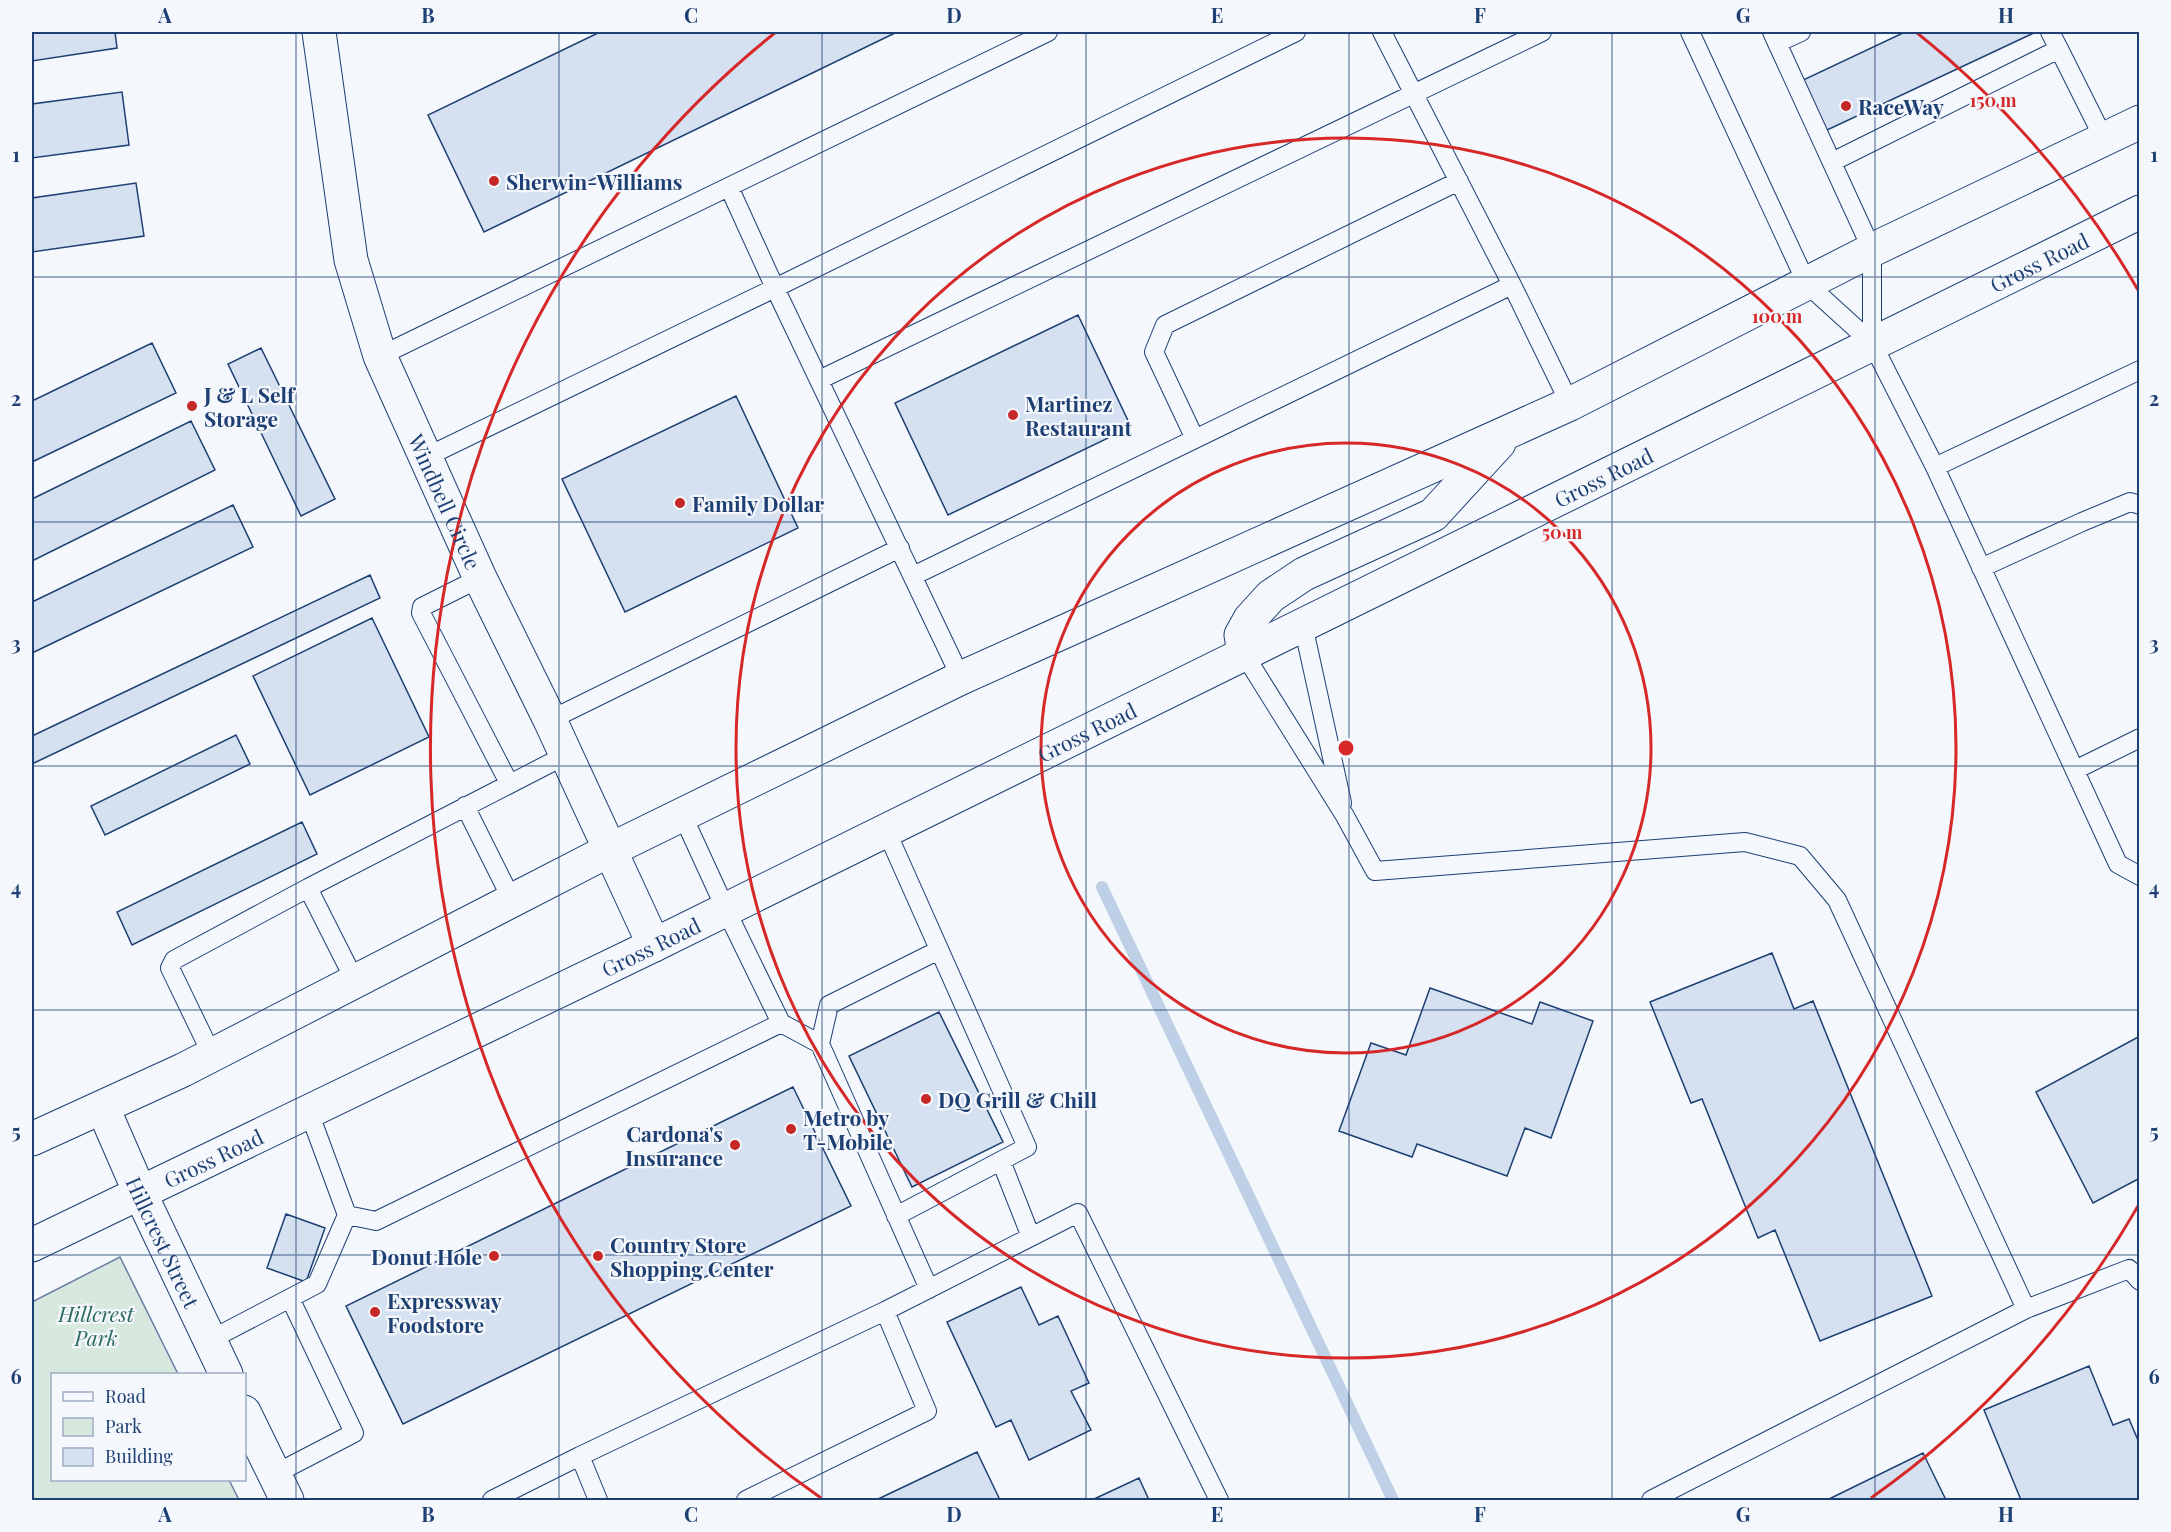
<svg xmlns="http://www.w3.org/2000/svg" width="2171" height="1532" viewBox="0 0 2171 1532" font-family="'Playfair Display',serif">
<rect width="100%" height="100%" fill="#f4f7fb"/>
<!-- green -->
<path fill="#d7e8df" stroke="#687fa3" stroke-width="1.5" d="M120,1257L178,1374H52V1480H229L239,1500H32V1302Z"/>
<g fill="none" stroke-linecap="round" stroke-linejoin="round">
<!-- stream -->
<path stroke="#bed0e5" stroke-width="12" d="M1102,887L1393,1500"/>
</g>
<!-- building -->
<path fill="#d5e0f0" stroke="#1d3f73" stroke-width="1.5" d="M32,32H115L117,48L32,61Z
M600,32H897L484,232L428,115Z
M1905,32H2036L1825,131L1801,81Z
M122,92L129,145L32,158V104Z
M136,183L144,236L32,252V198Z
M1078,315L1131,427L948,515L895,403Z
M152,343L176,393L32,462V401Z
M261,348L335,499L301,516L228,364Z
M736,396L798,528L625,612L562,479Z
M191,421L215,470L32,561V499Z
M233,505L253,547L32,653V602Z
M370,575L380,598L32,764V736Z
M372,618L429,737L310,795L253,676Z
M236,735L250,764L105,835L91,806Z
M302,822L317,854L132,945L117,912Z
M1772,953L1794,1009L1813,1001L1932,1296L1820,1341L1775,1230L1758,1238L1702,1099L1691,1103L1650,1002Z
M1430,988L1532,1024L1540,1002L1593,1021L1551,1138L1525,1128L1507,1176L1417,1144L1412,1157L1339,1131L1371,1043L1406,1055Z
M939,1012L1003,1142L912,1187L849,1056Z
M2140,1036V1178L2093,1203L2036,1092Z
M793,1087L851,1206L403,1424L346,1306Z
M286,1214L325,1228L306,1282L267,1268Z
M1021,1287L1039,1325L1058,1316L1089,1383L1071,1391L1091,1430L1029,1460L1011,1420L996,1427L947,1322Z
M2089,1366L2113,1425L2129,1419L2140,1445V1500H2021L1984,1410Z
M977,1452L1000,1500H876Z
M1923,1453L1946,1500H1827Z
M1139,1478L1149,1500H1092Z"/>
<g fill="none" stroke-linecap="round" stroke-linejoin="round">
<!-- service casing -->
<g stroke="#1d3f73" stroke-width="20">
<path id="service" d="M1382,32L1512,285L1570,404
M1690,32L1807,284L1872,343L1935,467L2140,370
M1772,32L1872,250V343
M2050,32L2059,49
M1777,43L1801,32
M1832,162L2059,49L2104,139
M729,187L775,288L1296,32
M380,356L1048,32
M819,380L1542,32
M1195,439L1154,352L1165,325L1459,181
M424,458L775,288L961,678
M1935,467L2118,864L2140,876
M1981,568L2082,522L2130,502L2140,505
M913,576L1512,285
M480,578L422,607L421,613L509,783
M1303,625L1342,803
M1244,654L1345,816L1375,871L1745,842L1800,856L1837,900L2026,1309
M550,720L900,548
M2075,770L2140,738
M465,806L512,900
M886,830L1027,1147L896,1216
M308,888L566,755
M781,1023L820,1044L929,1289
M820,1044L829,1005L939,950
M212,1055L170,968L174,960L308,888L355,981
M1001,1161L1031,1237
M347,1215L376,1221L781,1023L726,910L682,814
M210,1340L317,1284L347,1215L309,1112
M275,1474L354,1433L290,1298
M492,1500L580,1456
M598,1500L580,1456L885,1311L1078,1213L1219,1500
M746,1500L927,1411L885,1311
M1651,1500L2026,1309L2129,1269L2140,1281"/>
</g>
<!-- minor casing -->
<g stroke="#1d3f73" stroke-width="35">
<g id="minor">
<path id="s1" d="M319,32L351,260L380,356L480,578L550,720L654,945"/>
</g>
</g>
<!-- tertiary casing -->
<g stroke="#1d3f73" stroke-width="35">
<g id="tertiary">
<path id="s2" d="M103,1108L140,1193L226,1374"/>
<path d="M244,1412L287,1500"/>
</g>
</g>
<!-- secondary casing -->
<g stroke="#1d3f73" stroke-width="35">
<g id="secondary">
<path d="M1244,654L1241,635L1250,619L1271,596L1304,574L1433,515L1499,443"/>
<path d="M32,1139L183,1070L610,850L961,678L1570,404L1872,250L2140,122"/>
<path id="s3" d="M32,1245L654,945L2140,212"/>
</g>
</g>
<!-- service -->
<use href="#service" stroke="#f4f7fb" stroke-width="18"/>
<!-- minor -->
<use href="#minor" stroke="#f4f7fb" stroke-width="33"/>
<!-- tertiary -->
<use href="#tertiary" stroke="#f4f7fb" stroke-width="33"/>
<!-- secondary -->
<use href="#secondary" stroke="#f4f7fb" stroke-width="33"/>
</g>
<!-- grid -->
<path fill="none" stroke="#1d3f73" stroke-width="1.5" stroke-opacity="0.55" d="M296,32V1500M559,32V1500M822,32V1500M1086,32V1500M1349,32V1500M1612,32V1500M1875,32V1500M32,277H2140M32,522H2140M32,766H2140M32,1010H2140M32,1255H2140"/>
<!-- distance rings -->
<g fill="none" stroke="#d62828" stroke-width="3">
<circle cx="1346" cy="748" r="305"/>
<circle cx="1346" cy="748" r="610"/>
<path d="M2138 1206A915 915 0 0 1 1871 1498M821 1498A915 915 0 0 1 776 32M1916 32A915 915 0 0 1 2138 290"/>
</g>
<!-- markers -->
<g fill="#c62828" stroke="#f4f7fb" stroke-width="2">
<circle cx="1846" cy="106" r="6"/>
<circle cx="494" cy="181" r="6"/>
<circle cx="192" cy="406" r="6"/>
<circle cx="1013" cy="415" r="6"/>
<circle cx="680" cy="503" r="6"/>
<circle cx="926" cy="1099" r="6"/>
<circle cx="791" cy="1129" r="6"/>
<circle cx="735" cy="1145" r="6"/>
<circle cx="494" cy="1256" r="6"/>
<circle cx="598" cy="1256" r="6"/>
<circle cx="375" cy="1312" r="6"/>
</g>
<g text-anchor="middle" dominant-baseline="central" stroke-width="4.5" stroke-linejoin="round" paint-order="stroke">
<!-- poi labels -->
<g font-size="21" font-weight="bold" fill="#1d3f73" stroke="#f4f7fb" text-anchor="start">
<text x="1858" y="106">RaceWay</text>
<text x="506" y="181">Sherwin-Williams</text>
<text x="204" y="394">J &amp; L Self<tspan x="204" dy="24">Storage</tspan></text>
<text x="1025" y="403">Martinez<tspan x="1025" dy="24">Restaurant</tspan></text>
<text x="692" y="503">Family Dollar</text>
<text x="938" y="1099">DQ Grill &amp; Chill</text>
<text x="803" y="1117">Metro by<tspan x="803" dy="24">T-Mobile</tspan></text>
<text x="723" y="1133" text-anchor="end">Cardona's<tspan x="723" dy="24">Insurance</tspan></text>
<text x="610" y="1244">Country Store<tspan x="610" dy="24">Shopping Center</tspan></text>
<text x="482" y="1256" text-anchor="end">Donut Hole</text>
<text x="387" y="1300">Expressway<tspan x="387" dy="24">Foodstore</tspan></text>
</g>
<!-- street labels -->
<g font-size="21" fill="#1d3f73" stroke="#f4f7fb">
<text stroke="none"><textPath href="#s3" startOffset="2235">Gross Road</textPath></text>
<text stroke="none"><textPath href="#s3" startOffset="1749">Gross Road</textPath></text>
<text stroke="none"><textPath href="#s1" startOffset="490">Windbell Circle</textPath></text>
<text stroke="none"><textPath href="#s3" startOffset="1173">Gross Road</textPath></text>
<text stroke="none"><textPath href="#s3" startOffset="687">Gross Road</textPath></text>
<text stroke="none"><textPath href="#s3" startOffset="201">Gross Road</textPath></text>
<text stroke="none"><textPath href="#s2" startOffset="147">Hillcrest Street</textPath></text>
</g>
<!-- park labels -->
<g font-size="21" font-style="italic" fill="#2c6c60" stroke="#f4f7fb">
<text x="96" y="1313">Hillcrest<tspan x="96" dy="24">Park</tspan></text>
</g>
</g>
<circle cx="1346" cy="748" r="9" fill="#d62828" stroke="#f4f7fb" stroke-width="3"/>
<g font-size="18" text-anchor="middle" font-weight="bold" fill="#d62828" stroke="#f4f7fb" stroke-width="4.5" stroke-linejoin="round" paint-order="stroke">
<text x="1993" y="107">150 m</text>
<text x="1777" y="323">100 m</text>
<text x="1562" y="539">50 m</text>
</g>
<!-- border -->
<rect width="2171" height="1532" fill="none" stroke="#f4f7fb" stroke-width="66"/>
<!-- legend -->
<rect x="51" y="1373" width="195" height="108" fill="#f4f7fb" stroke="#9eadc5" stroke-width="1.5"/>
<rect x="63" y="1392" width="30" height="9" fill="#f4f7fb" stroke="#9eadc5" stroke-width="1.5"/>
<text x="105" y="1403" font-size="18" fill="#1d3f73">Road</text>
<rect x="63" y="1418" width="30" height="18" fill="#d7e8df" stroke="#9eadc5" stroke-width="1.5"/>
<text x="105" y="1433" font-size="18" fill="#1d3f73">Park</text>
<rect x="63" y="1448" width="30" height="18" fill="#d5e0f0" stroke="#9eadc5" stroke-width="1.5"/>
<text x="105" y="1463" font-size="18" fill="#1d3f73">Building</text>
<rect x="33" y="33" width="2105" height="1466" fill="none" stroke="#1d3f73" stroke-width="2"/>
<g font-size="20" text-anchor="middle" font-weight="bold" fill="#1d3f73">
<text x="165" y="23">A</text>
<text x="428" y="23">B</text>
<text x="691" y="23">C</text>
<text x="954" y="23">D</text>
<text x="1217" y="23">E</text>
<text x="1480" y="23">F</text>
<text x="1743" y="23">G</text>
<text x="2006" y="23">H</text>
<text x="16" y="162">1</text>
<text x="2154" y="162">1</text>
<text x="16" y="406">2</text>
<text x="2154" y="406">2</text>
<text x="16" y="651">3</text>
<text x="2154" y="651">3</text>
<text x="16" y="895">4</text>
<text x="2154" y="895">4</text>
<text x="16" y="1139">5</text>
<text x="2154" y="1139">5</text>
<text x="16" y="1384">6</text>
<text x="2154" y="1384">6</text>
<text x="165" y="1522">A</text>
<text x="428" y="1522">B</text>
<text x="691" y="1522">C</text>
<text x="954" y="1522">D</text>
<text x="1217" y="1522">E</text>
<text x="1480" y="1522">F</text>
<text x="1743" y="1522">G</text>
<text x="2006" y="1522">H</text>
</g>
</svg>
